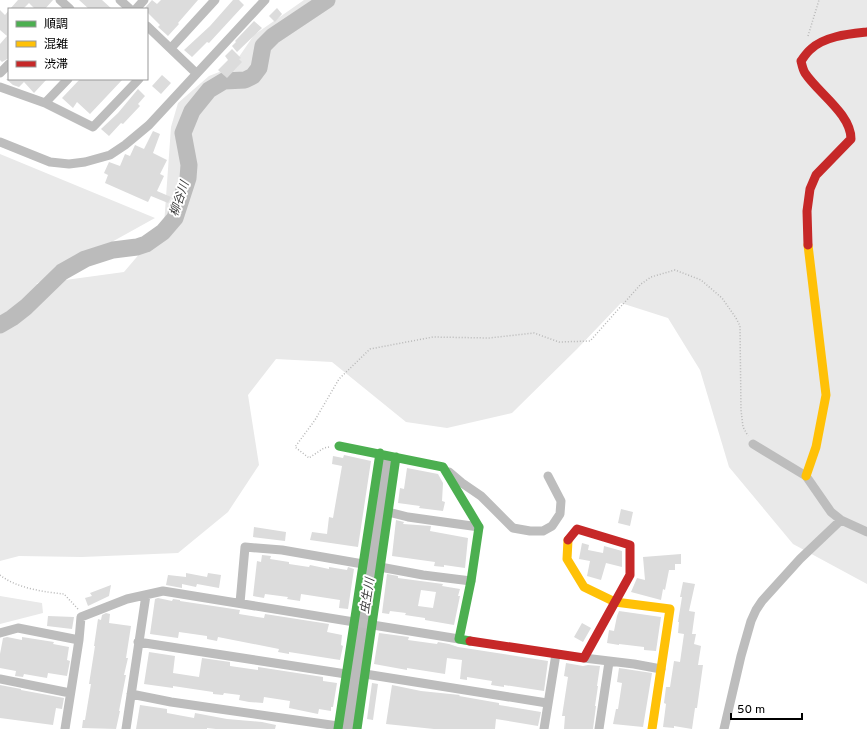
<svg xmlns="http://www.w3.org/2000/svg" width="867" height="729" viewBox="0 0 867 729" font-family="Overpass,'Noto Sans JP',sans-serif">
<rect width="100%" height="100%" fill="#fff"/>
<!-- green -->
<path fill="#e9e9e9" d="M304,0H867V584L793,544L729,467L700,370L668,318L621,303L577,349L512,413L447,428L406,422L332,362L276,359L248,395L259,465L228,512L178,553L82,557L19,556L0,561V154L155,218L36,284L124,272L164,225L171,127L178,103L209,76L232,67L254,35Z
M0,596L42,603L43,613L0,624Z"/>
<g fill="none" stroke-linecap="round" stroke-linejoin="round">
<!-- river -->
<path stroke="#bbb" stroke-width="17" d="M0,325L12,318L26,307L62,272L85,259L113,250L137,247L146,244L163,232L175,218L188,178L189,165L183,133L192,111L209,90L224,81L245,80L253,76L259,68L263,46L273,36L327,0
M347,729L388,464"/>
</g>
<!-- building -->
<path fill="#dcdcdc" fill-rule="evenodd" d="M18,0H53L45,9H35L29,3L23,9H10Z
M79,0H102L112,9H89Z
M152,0L157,4L161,0H198L178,23L179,24L168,36L158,27L160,25L147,12V9H144Z
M233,0H239L244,5L209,43L207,42L192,57L184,50L210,26Z
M277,8L282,14L275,22L269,16Z
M0,10L5,15L9,10V58L2,62L0,60V44L7,36L0,30Z
M254,21L262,28L237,52L232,46L236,42L235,41Z
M232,49L241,58L239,59L242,62L227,78L218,70L228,60L225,56Z
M162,75L171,83L161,94L152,86Z
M6,79H47L34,93L24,82L19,87L13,85Z
M80,79H123L90,114L77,102L73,108L62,98Z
M138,89L145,96L138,104L140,106L123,124L121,123L109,136L101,129L118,113Z
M153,131L160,134L153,153L167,160L160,174L164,176L157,191L171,197L168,203L151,196L148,202L105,183L108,175L104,173L109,162L120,166L125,154L130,156L135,145L144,149Z
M344,455L371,461L358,547L310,540L312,532L327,534L329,517L333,518L342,466L332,464L333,456L343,458Z
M407,468L438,474L443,483L442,501L445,502L443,511L419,508L420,506L398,503L400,488L404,489Z
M621,509L633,512L630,526L618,523Z
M396,520L404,522L403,524L431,526L430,531L468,538L465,568L444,565V567L434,566L435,562L392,556Z
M254,527L286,532L285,541L253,537Z
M582,543L589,545L588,550L603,553L604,546L622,551V567L606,563L601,580L587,576L590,561L579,559Z
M681,554V564H675V570H669L665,590L663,589L661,600L631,592L637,578L645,580L643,557Z
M262,555L271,556L270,559L289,562V564L309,567L310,565L329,569V567L347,570L348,567L354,569L348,609L339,608L340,600L301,594L300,601L287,599L288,597L265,594L264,598L253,596L257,561L261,562Z
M186,573L207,577L208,573L221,575L219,588L197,584L196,587L182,584V588L166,585L168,575L186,577Z
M387,574L398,576V578L443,584L442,586L460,589L458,596H460L454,625L425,620V618L405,615L406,613L390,611L389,614L382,613ZM421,590L436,592L433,608L418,606Z
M683,582L695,584L689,611L695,612L692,634H696L694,644L701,646L698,665H703L697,708H695L692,729L674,726V728L663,727L666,704L664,703L666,687H670L674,661L680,662L684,634L678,633L679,622H678L682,597H680Z
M111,585L109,596L88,606L85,598L92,596L90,593Z
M158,598L172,601L173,599L180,600V601L240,610L239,614L264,618L265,614L329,624L327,632L342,635L341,645L343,646L340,660L289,652V654L278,652L279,649L218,637L217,641L207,639V636L179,632L178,638L150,634L155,599Z
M619,611L661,617L656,651L644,650V647L619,644V645L607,643L609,630L614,631L617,616Z
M106,613L110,614L109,623L131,626L126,658H128L124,675H126L119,711H120L116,729L82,728L83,720H85L91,684H89L95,646H94L98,619L101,620L102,615Z
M48,616L74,617L72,629L47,626Z
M582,623L591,628L583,642L574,637Z
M379,633L409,637L408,640L437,644L438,642L449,644L458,647L548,661L544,691L504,685V687L491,685L492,681L467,677V680L460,679L462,660L447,658L445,674L407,668V670L374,664Z
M7,637L22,640V637L54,642L53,644L69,647L67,660L70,661L67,676L48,673L47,678L24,674L23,677L15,676L16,671L0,668V654L3,638Z
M149,652L175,656L173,673L199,677L202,658L230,662V666L258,670V667L323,677V681L337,683L333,707H331V711L319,709L318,714L289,708L290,701L264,697L263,703L249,702L239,700L240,695L224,693L223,695L213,694V692L173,686V688L144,684Z
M566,663L583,666L588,665L600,666L597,686H598L595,706H596L593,729H564L565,716H562L568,677L564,676Z
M619,668L652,673L643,727L613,724L616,709H618L622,683L617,682Z
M372,683L378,684L373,720L367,719Z
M0,685L21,689V690L64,698L62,709L56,708L53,725L0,718Z
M392,685L421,691L460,695L459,696L499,703V705L541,712L538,726L496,719L495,729H434L386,724Z
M140,705L167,709V713L194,718L195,713L227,719L262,722L276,725L275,729H216L207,728V729H136Z"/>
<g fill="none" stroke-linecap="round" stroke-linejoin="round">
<!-- path -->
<path stroke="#b8b8b8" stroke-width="1.5" stroke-dasharray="1 2" stroke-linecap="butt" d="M808,36L819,0
M329,447L324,448L309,458L295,447L315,420L339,379L370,349L433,337L489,338L534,333L559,342L590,341L641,284L651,277L675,270L701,280L722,298L736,318L740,326L741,410L743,427L748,436
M0,575C16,588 44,592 64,594L78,609"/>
<!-- street -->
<path stroke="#bdbdbd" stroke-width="9" d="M60,0L70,9
M120,0L130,9
M136,9L144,0
M147,26L196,73
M171,48L215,0
M0,73L9,64
M0,87L45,103L93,127L139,79
M45,103L68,79
M0,142L50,162L69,164L85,162L110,155L125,145L149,125L265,0
M753,444L806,476L831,512L841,520L867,532
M449,472L462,483L481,496L513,528L530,531H543L552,526L560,514L561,501L548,476
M388,512L408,517L479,527
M380,567L423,575L471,581
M240,603L245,547L282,550L363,564
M0,633L18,628L79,640L81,617L127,599L163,591L459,639
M138,642L346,674
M584,658L634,664L661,669
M365,674L547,703
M0,679L70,693
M131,694L171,702L338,726
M65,729L79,640
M126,729L146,595
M544,729L556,654
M599,729L609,662
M724,729L741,656L751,621L756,610L762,601L800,559L841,520"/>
<!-- fast -->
<path stroke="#4caf50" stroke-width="9" d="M339,446L443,467L479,527L471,581L459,639L470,641
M338,729L380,453
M357,729L396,457"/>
<!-- slow -->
<path stroke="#ffc107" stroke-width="9" d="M806,476L816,447L826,395L808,245
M568,540L567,559L584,587L615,602L670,609L652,729"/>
<!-- jam -->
<path stroke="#c62828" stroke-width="9" d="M808,245L807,211L810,189L816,175L851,139C851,114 818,93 805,73C803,70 802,65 801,61C804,57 807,52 811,49C825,36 849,34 867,32
M470,641L584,658L630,575V545L577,529L568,540"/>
</g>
<g text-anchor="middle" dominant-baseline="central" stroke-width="4" stroke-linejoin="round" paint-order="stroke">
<!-- water labels -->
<g font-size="12" font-style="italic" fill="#3f3f3f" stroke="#fff">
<text transform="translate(180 199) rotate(-71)">柳谷川</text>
<text transform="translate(368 596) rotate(-81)">虫生川</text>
</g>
</g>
<!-- legend -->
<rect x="8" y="8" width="140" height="72" fill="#ffffff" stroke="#999999"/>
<rect x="16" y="21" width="20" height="6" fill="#4caf50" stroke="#999999"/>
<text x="44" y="28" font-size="12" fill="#000000">順調</text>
<rect x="16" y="41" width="20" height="6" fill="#ffc107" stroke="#999999"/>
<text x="44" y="48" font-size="12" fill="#000000">混雑</text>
<rect x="16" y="61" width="20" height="6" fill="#c62828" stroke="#999999"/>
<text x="44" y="68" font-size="12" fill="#000000">渋滞</text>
<!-- scale -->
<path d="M731 713v6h71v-6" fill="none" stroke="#000000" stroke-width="2"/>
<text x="737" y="713" font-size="12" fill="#000000" stroke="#ffffff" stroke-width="3" paint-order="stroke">50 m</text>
</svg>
